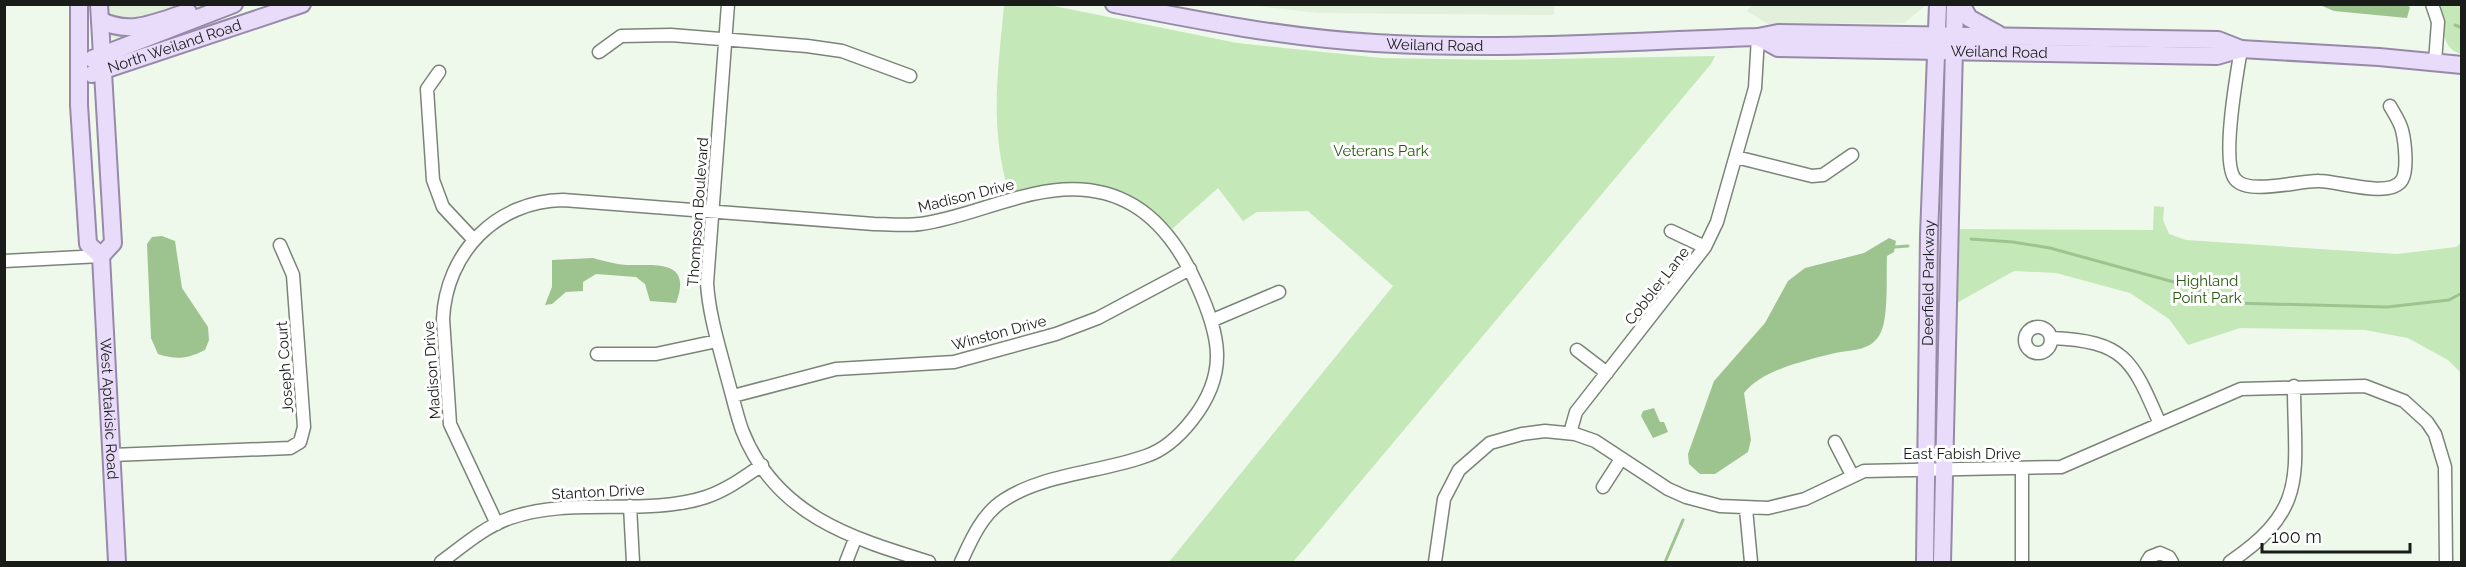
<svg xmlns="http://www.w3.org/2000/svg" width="2466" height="567" viewBox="0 0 2466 567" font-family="Raleway,sans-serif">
<rect width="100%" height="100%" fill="#eef8eb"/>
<!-- built -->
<path fill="#e1efdb" d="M1554,4V15L1319,13L1248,5Z
M1753,4H1926V5L1904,23L1768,24L1747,11Z
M98,5H226L127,40L104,37Z"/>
<!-- green -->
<path fill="#c5e8b8" d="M1004,5H1049L1237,43L1381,58L1497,60L1715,56L1711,64L1293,562H1169L1393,286L1308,211L1257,212L1243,221L1218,188L1172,229C1128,176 1070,180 1009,193C989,126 998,73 1004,5Z
M2440,5H2461V54C2438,47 2446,24 2440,5Z
M2154,206L2164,207L2163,220L2169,234L2186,240L2397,254L2456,247L2461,243V373L2448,360L2408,338L2365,330L2240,328L2188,345L2169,319L2130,293L2056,273L2014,271L1953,305L1955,229L2153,230Z"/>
<!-- water -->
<path fill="#9dc48e" d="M2406,5L2410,7L2407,18L2334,11L2320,5Z
M162,236L175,241L182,288L208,327L209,340L205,350C187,359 177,360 158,354L151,338L147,244L152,237Z
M1889,238L1896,241L1894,252L1887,256C1886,276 1889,318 1880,334C1870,353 1848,349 1831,354C1804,361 1762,370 1744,393L1751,440L1748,452L1715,474H1700L1689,464L1688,454L1714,381L1765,323L1788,281L1805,268L1864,253Z
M593,258C604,261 615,264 626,265C654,266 693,258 676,303L650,301L645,284L636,277L596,274L583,282V291L566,292L552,304L545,305L552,287V260Z
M1654,408L1660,422H1664L1668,432L1653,438L1641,416L1643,411Z"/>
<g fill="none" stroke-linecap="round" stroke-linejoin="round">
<!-- stream -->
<path stroke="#9dc48e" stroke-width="3" d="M2455,25L2462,28
M1971,239L2013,242L2050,248L2181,284L2234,303L2387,307L2449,300L2462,293
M1895,247L1908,246
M1665,562L1683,520"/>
<!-- minor casing -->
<g stroke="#7b8478" stroke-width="15">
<path id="minor" d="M728,4L707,283C709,315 719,346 727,377C732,394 736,413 742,430C775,515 851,538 929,562
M2432,4L2438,22L2435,62
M2241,49C2237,73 2221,161 2235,179C2248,196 2300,180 2319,181C2339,181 2390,199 2402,180C2408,170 2405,142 2402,130C2400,122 2394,113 2390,106
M599,52L621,36L671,35L807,46L842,51L910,76
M439,72L427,89L433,180L443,207L474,240
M1736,157L1812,176L1823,175L1852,155
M1671,231L1705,247
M4,261L101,256
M1213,320L1279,292
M2025 340a13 13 0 1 1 26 0a13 13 0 1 1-26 0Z
M2051,338C2125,341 2132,359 2160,424
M1577,350L1607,373
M597,354H656L717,341
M733,396L836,369L954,362L1056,334L1098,318L1190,269
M1570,433L1576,412L1705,247L1717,222L1755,88L1758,37
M1835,442L1852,475
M112,455L290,448L300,442L304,427L293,275L280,245
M2022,469V562
M1603,487L1621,459
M630,506L633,562
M1746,509L1751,562
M497,524L450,424L443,319C446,253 496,201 563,200L874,224C889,224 905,226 920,224C958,219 995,202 1033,194C1115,175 1165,213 1197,285C1220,336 1229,373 1192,420C1181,434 1164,450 1146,456C1102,472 1043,474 1004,500C982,514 971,540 961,562
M441,562C463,546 484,527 510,518C573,496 644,517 706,497C727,490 744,477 762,465
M846,562L855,539
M1435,562L1444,499L1459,470L1490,443L1522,434L1545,431L1575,434L1595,441L1668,489L1686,497L1720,506L1768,508L1805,499L1864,471L2061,467L2241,389L2365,386L2404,401L2427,422L2435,434L2445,467L2446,562
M2147,562L2150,557L2160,553L2169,557L2172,562
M2230,562C2310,508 2294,473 2294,386"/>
</g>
<!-- major casing -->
<g stroke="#978aa8" stroke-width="20">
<g id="major">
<path id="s1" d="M79,4V105L88,244L101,256L117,562"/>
<path d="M99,4L113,243L101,256"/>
<path id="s2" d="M1114,4C1201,21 1287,38 1375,43C1502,51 1631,41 1758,37L1778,33L2218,40L2241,49"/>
<path d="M1961,4L1969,18L1998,34"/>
<path d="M100,20C131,36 156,22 188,12"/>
<path id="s3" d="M1758,37L1778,48L2217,56L2241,49L2379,57L2462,65"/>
<path d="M92,59L234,4"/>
<path id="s4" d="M92,74L302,4"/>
<path id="s5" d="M1925,562L1929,235L1938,4"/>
<path d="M1942,562L1955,4"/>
</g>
</g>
<!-- minor -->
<use href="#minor" stroke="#fff" stroke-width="12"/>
<!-- major -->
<use href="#major" stroke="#e9dcfa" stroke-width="16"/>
</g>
<g text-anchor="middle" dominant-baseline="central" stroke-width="6" stroke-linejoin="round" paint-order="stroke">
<!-- street labels -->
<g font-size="15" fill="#191c18" stroke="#fff">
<text stroke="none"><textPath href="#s2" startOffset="324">Weiland Road</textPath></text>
<text stroke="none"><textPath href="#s4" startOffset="87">North Weiland Road</textPath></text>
<text stroke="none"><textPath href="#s3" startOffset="244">Weiland Road</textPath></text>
<text transform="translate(966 196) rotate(-14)">Madison Drive</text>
<text transform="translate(698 212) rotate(-86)">Thompson Boulevard</text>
<text stroke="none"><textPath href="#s5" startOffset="279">Deerfield Parkway</textPath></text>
<text transform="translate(1657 286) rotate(-52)">Cobbler Lane</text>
<text transform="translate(999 333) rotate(-15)">Winston Drive</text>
<text transform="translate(285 367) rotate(-94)">Joseph Court</text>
<text transform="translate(432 370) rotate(-94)">Madison Drive</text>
<text stroke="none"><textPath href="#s1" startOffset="411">West Aptakisic Road</textPath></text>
<text x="1962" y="454">East Fabish Drive</text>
<text transform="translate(598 492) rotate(-3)">Stanton Drive</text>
</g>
<!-- park labels -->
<g font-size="15" fill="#28590e" stroke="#fff">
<text x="1381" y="151">Veterans Park</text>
<text x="2207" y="281">Highland<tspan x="2207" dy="17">Point Park</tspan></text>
</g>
</g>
<!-- border -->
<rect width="2466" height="567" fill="none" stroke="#191c18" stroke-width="12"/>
<!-- scale -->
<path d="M2262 543v9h148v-9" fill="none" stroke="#191c18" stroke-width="3"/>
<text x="2271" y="543" font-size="18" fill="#191c18" stroke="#ffffff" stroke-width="4.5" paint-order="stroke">100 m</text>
</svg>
